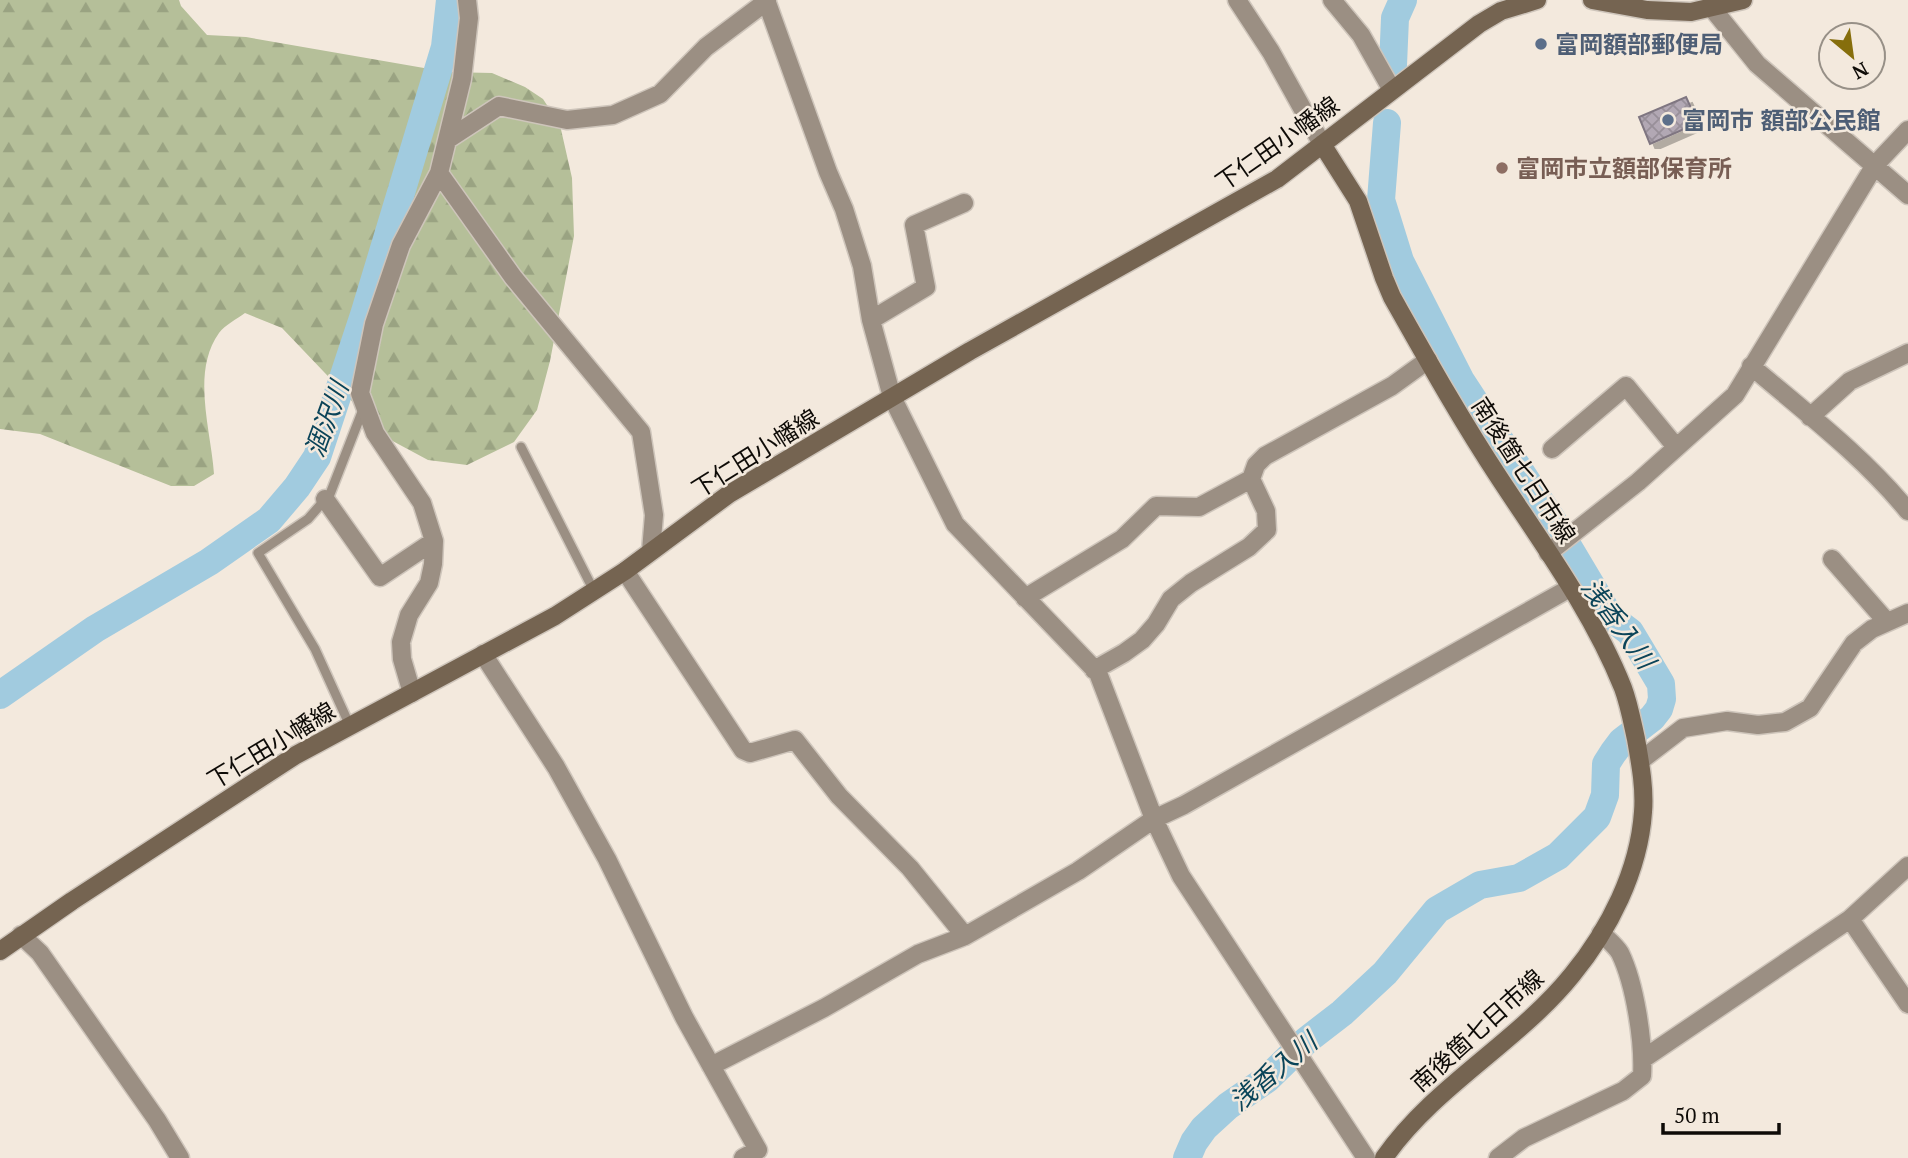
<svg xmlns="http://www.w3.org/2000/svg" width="1908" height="1158" viewBox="0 0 1908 1158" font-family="'PT Serif','Noto Sans JP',serif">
<defs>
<pattern id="forest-firs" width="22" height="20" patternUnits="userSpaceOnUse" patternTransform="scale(1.75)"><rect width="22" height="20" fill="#b5bf99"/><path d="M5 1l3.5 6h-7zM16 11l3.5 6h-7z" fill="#9aa382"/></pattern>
<pattern id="building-cross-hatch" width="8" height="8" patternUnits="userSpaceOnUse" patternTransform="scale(1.75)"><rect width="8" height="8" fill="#b2a8b4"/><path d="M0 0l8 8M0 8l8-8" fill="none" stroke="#988f99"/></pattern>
<filter id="shadow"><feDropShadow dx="6" dy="6" stdDeviation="0" flood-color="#0004"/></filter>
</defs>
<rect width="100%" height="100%" fill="#f3e9dd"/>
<!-- forest -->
<path fill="url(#forest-firs)" d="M0,0H179L181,6L207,35L246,37L447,72L492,73L525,87L543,99L560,125L572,178L574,236L550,361L537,410L514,442L467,465L428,460L387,438L282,328L245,313C237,319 225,325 219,333C191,372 211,430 214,474L194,486H171L40,434L0,429Z"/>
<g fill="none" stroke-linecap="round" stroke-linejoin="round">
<!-- river -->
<path stroke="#a1cbdf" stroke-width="28" d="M1393,65L1395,18L1403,0
M0,695L95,629L209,562L269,520L297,487L317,457L364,315L445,47L450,0
M1187,1158L1194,1142L1204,1128L1228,1106L1267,1079L1307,1040L1342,1013L1385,973L1437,910L1480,885L1519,878L1558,856L1597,817L1605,795L1606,764L1613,753L1622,741L1652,718L1659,709L1662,699L1661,684L1639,647L1630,632L1610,617L1551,518L1461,381L1400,261L1381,200L1387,123"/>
</g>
<!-- building -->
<path fill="url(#building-cross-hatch)" stroke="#7f7681" stroke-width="2" filter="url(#shadow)" d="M1686,97L1698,123L1650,144L1639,117Z"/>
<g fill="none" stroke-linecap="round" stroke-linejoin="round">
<!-- service casing -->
<g stroke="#cec5bb" stroke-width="12">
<path id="service" d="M521,447L594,591
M350,726L315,649L258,553L308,519L330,494L364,407"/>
</g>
<!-- minor casing -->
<g stroke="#cec5bb" stroke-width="21">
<path id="minor" d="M766,0L828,172L844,209L862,266L871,320L892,397L955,524L1098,673L1154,819L1181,876L1366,1158
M1237,0L1271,52L1322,144
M1332,0L1361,35L1392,90
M1712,8L1757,64L1908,195
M447,140L499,106L567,120L613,115L660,94L706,47L767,1
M439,173L513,277L641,432L654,515L651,551
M871,320L926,287L914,225L964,203
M1751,366C1805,412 1863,456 1908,511
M1810,417L1850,381L1908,353
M1552,449L1626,386L1676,447
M325,499L380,577L434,541
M1548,553L1638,482L1735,395L1875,165L1908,130
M1832,559L1887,622
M625,571L743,750L750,753L795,740L839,796L910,868L965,936
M1025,598L1122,539L1156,506L1199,507L1251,479
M483,654L556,767L607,859L684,1017L758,1150L743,1158
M1094,670L1124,653L1142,640L1156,624L1171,599L1191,583L1249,547L1267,530L1266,511L1251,479L1256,465L1265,456L1392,386L1428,360
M412,693L402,659L401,642L409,615L429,583L433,564L434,541L422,503L375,433L360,393L374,324L401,245L439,173L462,79L469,18L467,0
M1640,761L1683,728L1727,721L1758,725L1785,722L1810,708L1854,643L1872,629L1908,613
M1850,919L1908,1004
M21,935L40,953L157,1120L180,1158
M1643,1059L1850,919L1908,866
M711,1066L824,1008L918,954L965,936L1078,871L1154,819L1184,805L1570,588
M1498,1158L1524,1138L1623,1091L1642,1076C1644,1042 1635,984 1620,953C1616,946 1607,939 1601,933"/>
</g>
<!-- secondary casing -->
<g stroke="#cec5bb" stroke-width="21">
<path id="secondary" d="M1592,0L1647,10L1691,12L1743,0
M1322,144L1358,201L1384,278L1392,297C1427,359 1461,420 1500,479C1544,546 1593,613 1623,688C1629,704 1632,721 1636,739C1640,762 1645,788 1643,812C1639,871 1609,930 1572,975C1517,1043 1434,1086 1384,1158
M0,951L72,901L296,755L555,616L625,571L729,494L970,351L1277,179L1479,24L1501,11L1537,0"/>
</g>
<!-- service -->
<use href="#service" stroke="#9b8f83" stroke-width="9"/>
<!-- minor -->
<use href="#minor" stroke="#9b8f83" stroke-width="18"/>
<!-- secondary -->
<use href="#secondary" stroke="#756451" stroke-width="18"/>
</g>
<!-- markers -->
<g fill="#5c6f8a" stroke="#f3e9dd" stroke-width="2.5">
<circle cx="1541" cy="44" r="7"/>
<circle cx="1668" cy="120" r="7"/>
</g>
<circle fill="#8d6e63" stroke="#f3e9dd" stroke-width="2.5" cx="1502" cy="168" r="7"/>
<g text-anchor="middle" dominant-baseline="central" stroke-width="5" stroke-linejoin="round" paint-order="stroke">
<!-- service labels -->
<g font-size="24" font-weight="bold" fill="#4e5e75" stroke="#f3e9dd" text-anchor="start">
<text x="1555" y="44">富岡額部郵便局</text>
<text x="1682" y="120">富岡市 額部公民館</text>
</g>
<!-- street labels -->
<g font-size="24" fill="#0e0b07" stroke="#f3e9dd">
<text transform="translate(1277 143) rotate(-35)">下仁田小幡線</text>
<text transform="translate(755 453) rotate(-32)">下仁田小幡線</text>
<text transform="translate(1524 470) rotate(57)">南後箇七日市線</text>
<text transform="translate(271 745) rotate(-31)">下仁田小幡線</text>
<text transform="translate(1477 1030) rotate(-42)">南後箇七日市線</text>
</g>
<!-- education labels -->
<g font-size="24" font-weight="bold" fill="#785e54" stroke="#f3e9dd" text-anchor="start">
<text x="1516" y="168">富岡市立額部保育所</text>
</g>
<!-- water labels -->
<g font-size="26" font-style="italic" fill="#0a4459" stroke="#f3e9dd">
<text transform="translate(326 419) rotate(-70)">涸沢川</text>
<text transform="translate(1619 623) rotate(54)">浅香入川</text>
<text transform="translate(1273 1071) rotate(-40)">浅香入川</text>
</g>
</g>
<!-- north arrow -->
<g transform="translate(1852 56) rotate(151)"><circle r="33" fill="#f3e9dd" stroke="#979087" stroke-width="2"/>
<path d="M0-5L12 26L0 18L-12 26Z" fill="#866e0c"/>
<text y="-10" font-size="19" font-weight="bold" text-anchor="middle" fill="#0e0b07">N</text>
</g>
<!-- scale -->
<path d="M1663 1123v10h116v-10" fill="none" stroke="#0e0b07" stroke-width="3.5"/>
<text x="1674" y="1123" font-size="21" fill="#0e0b07" stroke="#f3e9dd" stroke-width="5" paint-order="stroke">50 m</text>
</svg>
